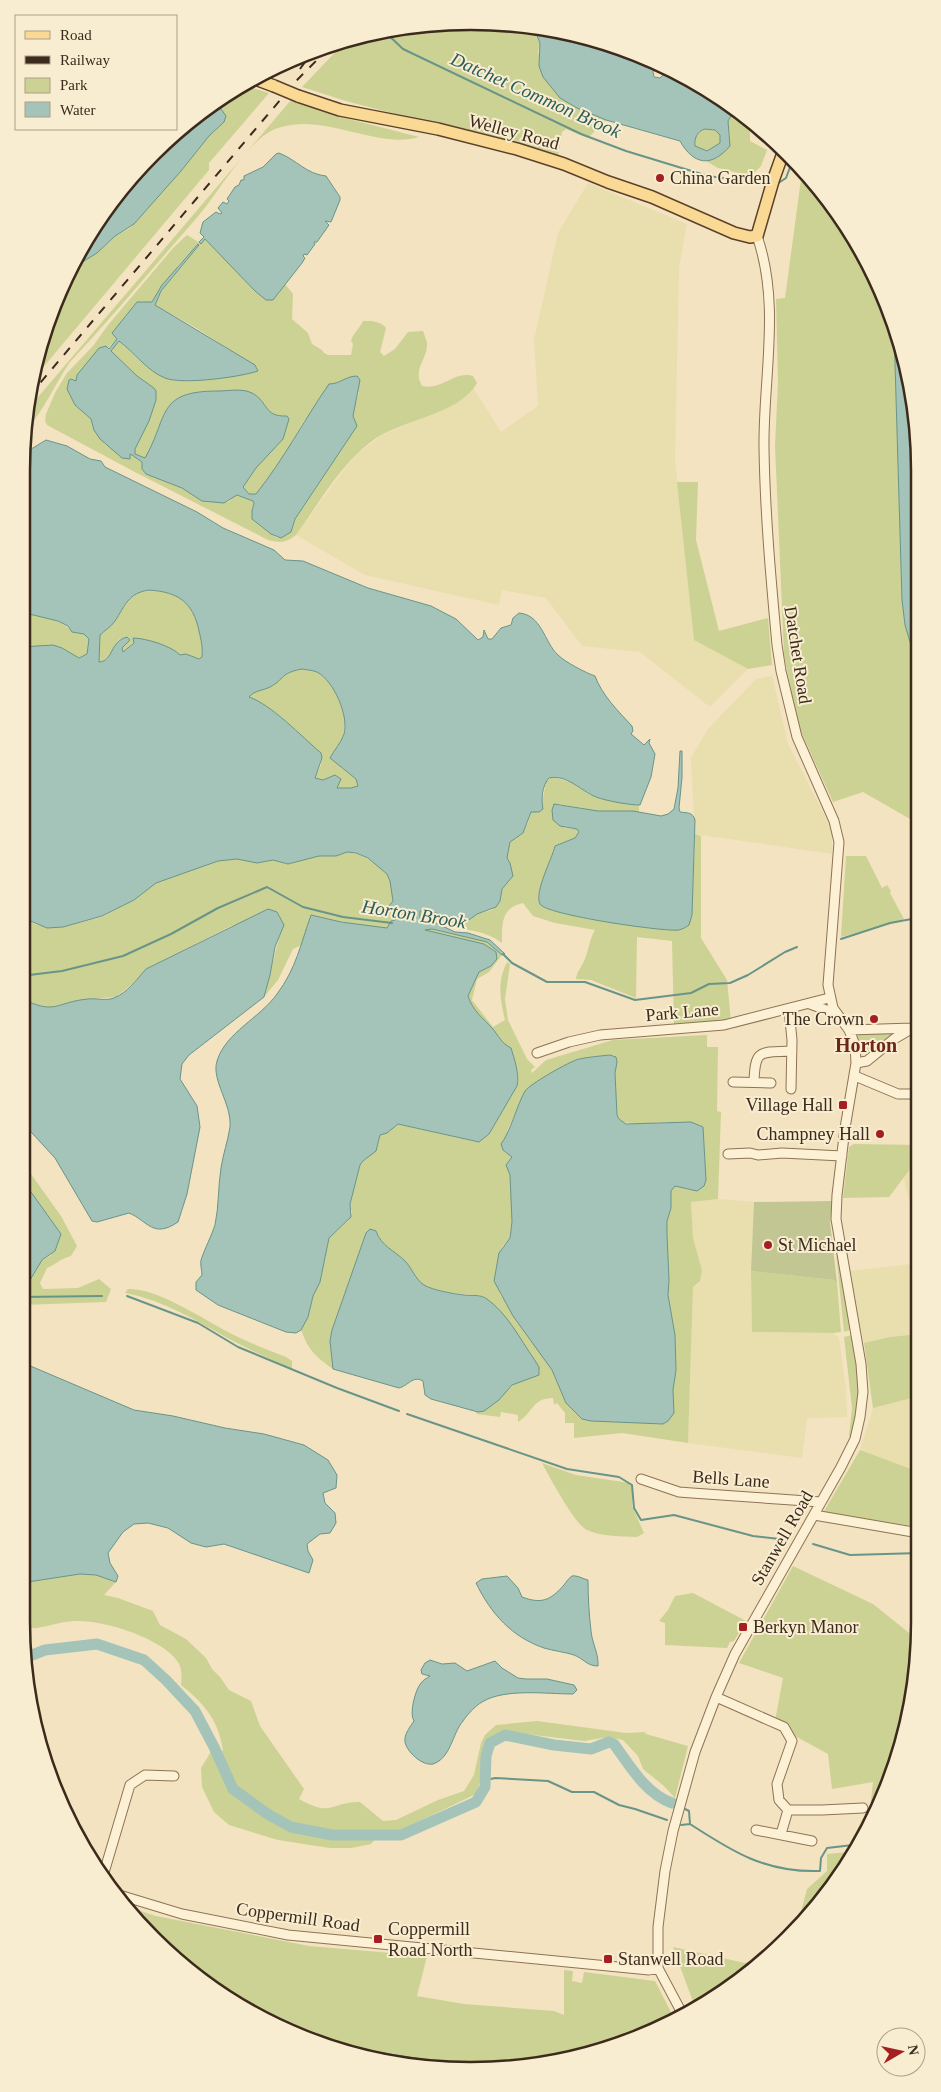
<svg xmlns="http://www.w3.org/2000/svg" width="941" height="2092" viewBox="0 0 941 2092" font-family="'Times New Roman',serif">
<rect width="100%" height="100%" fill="#f3e3c1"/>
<!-- farmland -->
<path fill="#e9dead" d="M588,183L687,224L679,267L675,459L694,640L748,669L710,707L640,652L582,646L546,598L502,590L499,605L365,575L296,535L336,480L357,454L382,435L448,407L466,397L474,389L501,432L538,406L534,340L558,233Z
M772,676L788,744L832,830V854L695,834L691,758L708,729L756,679Z
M918,1159L919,1334L890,1337L864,1343L848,1271L911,1264L910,1241L916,1229L904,1179Z
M718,1199L754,1202L751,1271L752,1332L833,1333L839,1338L846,1390L847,1417L807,1418L802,1458L688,1443L693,1287L697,1285L702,1270L693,1238L691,1202Z
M919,1396V1473L860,1450L873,1408Z"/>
<!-- green -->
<path fill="#ccd293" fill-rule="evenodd" d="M470,21L519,26L533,31L540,43L538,52L569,104L606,120L588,138L566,129L562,132L558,157L346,101L302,87L346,41L383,30Z
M243,85L269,93L209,163V170L30,383L55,299L71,269L105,246L115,236L130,228L181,171L209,136L224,122L221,109L212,104L221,97Z
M291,100L341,117L419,137C377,150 325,112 278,128C249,137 220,191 200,214C157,263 115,314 70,362C56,382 42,415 25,430L27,410Z
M735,109L744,114L753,124L750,129V141L767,150L761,166L751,176L718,168L706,161H709L730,136L728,121Z
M705,129L715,130L720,135V143L707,151L695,146C694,138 697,131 705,129Z
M802,172L827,197L885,298L894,329L902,600L905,625L917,665V823L863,792L833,802L797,723L784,654L775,446L778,382L776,299L785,298Z
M187,235L200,243L205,238L255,291L273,300L285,284L293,294L292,319L308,333L312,344L322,350L324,353L328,355H351L353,344L351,341C353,333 360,328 363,321C372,321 381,321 386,328L380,352L384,356L395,349L408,332L423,331C424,334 426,339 427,343C428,360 412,368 422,386C441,391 455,370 473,376L477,383C460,415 401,419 372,441C340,465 319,503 296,535C286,543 280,543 268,540L133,471L47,425L45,421L46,414L56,391L67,373L93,346L108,325L174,247ZM199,245L161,291L155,305L196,328L258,368C234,374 188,387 165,378C148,371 133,353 119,341L111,351L137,376L154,388C157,412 144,428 135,449V454L145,459C168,417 157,391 218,391C231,391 243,389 255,396C270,405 264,417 287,416L289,419L283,439L256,468L243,487L250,494H256L276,469L304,421L337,384L340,382L359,392C355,401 355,410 352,418C338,455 317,487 295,519L293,527L277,538L252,519V508L254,503L253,501L236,495L228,502L202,501L182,488L146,474L142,465V462L132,455L106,445L94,430L91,419L75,405L67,389L117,339L113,333L137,302H152L180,263Z
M677,482H698L696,540L719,631L768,618L772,665L748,669L694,640Z
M149,590C177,592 193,602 199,630C201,639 203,647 202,657L199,659L186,654L180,655L165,647L134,642L123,652L122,648L126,645L120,639C112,646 111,661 99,662L100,635C103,632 107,630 109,627C122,613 127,593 149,590Z
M21,612C38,617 61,617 72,632L84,634L89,639L87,654L78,658L62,648L21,647Z
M302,669C307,670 312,670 317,672C334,681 347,713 344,731C343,740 336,748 331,755L342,768L356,779L358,786L351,788H337L340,782L333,776L323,780L315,778L321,765L322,755C300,734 276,708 249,697L256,691L265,689L276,682L284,674Z
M553,777L573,783L590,795L639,805V813L598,811L559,804L553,806L552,813L565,828L577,829L579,832L575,838L555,846L542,882L539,901L587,919L678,930L692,915L695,834L701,836V938L727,980L731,1021L674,1027L672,941L637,937L636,998L591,980L576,979C577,971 581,968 584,961C589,950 589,940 595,930L555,923L533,916L523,903C501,908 502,923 502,943C487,931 472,932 454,926C443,922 432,918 420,916V911L426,910L466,922L477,914L492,910L500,901L502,889L513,876L510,863L507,858L510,842L512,838L521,835L528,823L531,812L542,804L546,781Z
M347,852C360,853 378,863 387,874C392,881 392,893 393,901L389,906L396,914V918L391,921L387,928H377L310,916L308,927L302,945L293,949L278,980L264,997C271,974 274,951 283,928L279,914L231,926L146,969L132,984L116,997L89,999L46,1008L37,1006L21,998V917L37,925L63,927L102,917L134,900L156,883L218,861L237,859L257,863L273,860L288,864L319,856H336Z
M846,856H866L882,888L887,885L891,891L890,893L904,919L898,922L841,937Z
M427,928L487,942L502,955L489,972L477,979L472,1000L493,1027L505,1020C500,999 497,982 507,962L510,964L505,999L508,1020L527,1059L535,1067L531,1070L532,1073L546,1060L613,1040L707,1035V1047H718L717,1111L721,1112L718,1199L691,1202L693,1238L702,1270L700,1281L693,1287L688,1443L622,1433L574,1438V1423H565V1413L557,1403L554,1405L553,1398C532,1398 533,1413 518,1422V1415L501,1412L500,1417L477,1414L476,1411C493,1410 500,1396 512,1386C520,1379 532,1379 540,1372L534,1359L479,1295C464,1295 429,1292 419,1281C413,1274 410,1265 403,1259C393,1251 381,1245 376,1231L366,1233L332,1330L330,1341L333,1369C315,1356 309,1351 301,1330L308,1317L313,1296L320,1282L329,1238L348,1221L352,1213L350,1204L360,1165L377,1148L380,1135L387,1133L398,1124L477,1142L489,1134L517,1086C526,1053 477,1024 468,996L479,972L491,966L497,959L484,944L425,931ZM610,1055H614L617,1062L615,1073L617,1115L622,1122L640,1124L665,1122L703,1127L706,1180L704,1185L690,1190L675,1186L671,1191V1208L667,1221V1235L669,1280L668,1294L675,1335L676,1370L668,1421L663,1424L601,1421L562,1390L557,1383L552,1370L500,1294L495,1272L502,1247L510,1238L512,1222L510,1175L506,1165L512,1157L505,1152L508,1129L525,1092L577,1059Z
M891,1032V1035L868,1054H864C858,1050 854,1038 859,1033Z
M854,1144L918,1145V1159L889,1197L843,1198L849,1147Z
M21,1160L61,1216L77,1246L71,1256C62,1258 56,1264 47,1268L40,1283L43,1289L78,1288L99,1279L111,1289L106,1302L21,1305V1287L27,1285L40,1262L51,1255L61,1234L21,1178Z
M836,1252L851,1326L850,1330L844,1332Z
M751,1271L834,1280L837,1283L841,1332L833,1333L752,1332Z
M128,1289C157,1287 209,1323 236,1336C252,1344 269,1350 286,1357L292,1361V1369C272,1360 252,1351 233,1341C198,1322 164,1300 125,1293Z
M919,1334V1396L873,1408L864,1343L890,1337Z
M852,1335C858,1370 864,1404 851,1438L849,1436L852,1408L844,1337Z
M860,1450L919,1472V1527L823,1513Z
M542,1463L576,1475L630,1483L632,1488V1506L644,1533L637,1537C622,1536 602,1537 587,1530C575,1525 549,1476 542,1463Z
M793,1566L873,1604L918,1640L911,1709L886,1793L869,1819L873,1782L832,1789L828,1754L795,1736L787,1727L775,1721L783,1678L739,1663Z
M80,1574L96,1575L116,1582L104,1595L118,1598L153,1611L160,1625L186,1639L206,1658L212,1669L220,1677L229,1690L251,1701L260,1726L304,1789L299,1799C333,1818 329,1802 360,1802L383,1821L396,1820L438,1800L464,1791L474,1775L481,1743L485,1735L496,1725L537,1721L626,1733L645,1732L646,1734L688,1746L675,1798L664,1786L643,1769L638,1756L623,1740L608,1737L584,1741L517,1733H500L490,1739L487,1745L481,1779L476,1794L407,1827L376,1838L371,1844L351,1848H330L278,1840L229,1825L214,1812L202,1787L201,1768L212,1750L223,1751C219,1721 204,1703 181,1685C182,1677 182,1669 178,1662C162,1638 104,1620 76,1621C64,1621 53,1625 42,1627C35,1629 29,1627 22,1628L21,1583Z
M693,1593L746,1621L734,1641L730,1642L727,1648L665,1645V1623L659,1621L668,1610L675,1596Z
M849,1852L808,1918L797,1927L807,1889L827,1871V1854Z
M123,1905L156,1916L309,1946L427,1956L417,1996L464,2004L554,2011L564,2015V1970L573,1971L572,1981L582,1983L584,1972L655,1981L674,2018L558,2062L486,2069L339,2046L246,2010L133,1917Z
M673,1947L745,1963L750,1961L752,1964L696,2010Z"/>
<!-- cemetery -->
<path fill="#c1c693" d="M832,1201L830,1222L837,1283L834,1280L751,1271L754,1202Z"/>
<!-- water -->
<path fill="#a4c4ba" stroke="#699489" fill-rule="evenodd" d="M519,26L558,30L642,55L657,64L653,72L654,77L660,78L668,70L735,109L728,121L730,146C712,167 694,166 680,141L606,120L577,108L560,98L543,77L539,66L540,43L537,36L533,31ZM705,129L715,130L720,135V143L707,151L695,146C694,139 697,131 705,129Z
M212,104L221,109L226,116L224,122L209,136L181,171L134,224L115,236L97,253L71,269L97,221L153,153Z
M279,153C297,160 306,174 326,176L340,197V200L331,222L325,221L329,225L317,242H314L315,244L307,255L304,254L303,256L305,258L302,263L273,300H266L255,291L205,239L201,244L199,242L204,237L200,233L203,222L216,212L220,214L222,213L218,208L223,202L227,204L229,201L227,199L235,187L239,185L241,180H244V176L263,167L276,154Z
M198,244L199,245L161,291L155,305L255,365L258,371C240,377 183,385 165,378C147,371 134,352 119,341L111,351L137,376L154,388L156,391V400L149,421L135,449V454L145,458C169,416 156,391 218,391C228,391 242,388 252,393C269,402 263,417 287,416L289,419L283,439L256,468L243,487L249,494H256C284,459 304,420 329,384C340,384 346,376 357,376L360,380L353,416L357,426L295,519L291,532L281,538L271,534L252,519V511L254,503L253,501L237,495L224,503L202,501L182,488L146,474L142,469V462L132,455L130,454V459L122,458L100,439L94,430L91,419L75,405L67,389L69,380L71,379L76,381L77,375L99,348L106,346L109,349L117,339L112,333L137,302H152L162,285Z
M894,329L916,412L917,665L905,625L902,600Z
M46,440L67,446L90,459L101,461L105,467L197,512L223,528L274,550L285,560L303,561L368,588L431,606L456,619L478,640L483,637L484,630L488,639H492L501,628L511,625L513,618L519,613C542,615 544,642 558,655C565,662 586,673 595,676C602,695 617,710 632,726L633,731L631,734L644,745L650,739L649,743L655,754L651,777L640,805C629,805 607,801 596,797C581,791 567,774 549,778C542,785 541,800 543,809L539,812H531L523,833L510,842L507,858L510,863L513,876L502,889L500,901L496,907L477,914L466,922L426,910L420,911V918L423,923H436L455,932L468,933L490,940L505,954L502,955L487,942L432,929L425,930L484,944L496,952L497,959L491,966L479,972L468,996C473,1011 482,1017 492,1028C499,1036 501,1043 511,1048C514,1058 520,1075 517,1086L489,1134L479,1142L398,1124L387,1133L380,1135L376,1151L363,1161L360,1165L350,1204L351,1217L329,1238L320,1282L313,1296L308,1317L301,1330L296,1333L286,1332L218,1305L196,1290V1282L202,1275C202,1270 200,1265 201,1260C205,1248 211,1237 215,1225C219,1206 218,1187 221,1168C223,1154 228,1141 230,1127C232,1104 211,1080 217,1061C226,1032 260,1018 277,994C296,969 301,943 311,915L341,922L387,928L391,921L395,920L396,916L389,906L393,901L390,881L387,874L368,858L356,853L347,852L336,856H319L288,864L273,860L257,863L237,859L218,861L156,883L134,900L102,916L63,927L47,928L21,917V647L53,645L62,648L79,658L87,654L89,639L84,634L72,632L68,626L58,621L21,612L23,454ZM149,590C178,592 193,602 199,631C201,639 203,648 202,657L199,659L186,654L180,655C172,646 145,638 133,638L134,643L123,652L122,648L130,640L127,637C109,642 114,661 99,662L100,635C105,630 111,627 115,621C125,606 128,593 149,590ZM302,669C307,670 312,670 317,672C334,681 349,716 344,734C341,743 334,750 330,758L356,779L358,786L351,788H337L341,779L335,775L323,780L315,778L322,758L321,753C301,736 272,705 249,697C255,690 262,691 270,687C285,679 280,673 302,669Z
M680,751H682V777L679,808L680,812C687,813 693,812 695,820L692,915L689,925C686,927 683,929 679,930C664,932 546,915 540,904C534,892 552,859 555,846L575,838L579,832L577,829L560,826L553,820L552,810L554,804L598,811H633L661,816L668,814L674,809L678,788Z
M268,909L277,912L284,925L275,947L270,975L264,997L189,1055L182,1064L180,1079L197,1106L200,1127L187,1194L178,1222C153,1239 148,1221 129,1213L97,1222L92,1221L55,1158L21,1121V998C56,1016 55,1002 88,999C96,998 106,1001 114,998C127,993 137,979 146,969Z
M610,1055L616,1057L617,1062L615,1073L617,1115L619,1119L626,1124L691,1122L703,1127L706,1180L704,1186L697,1191L675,1186L671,1191V1208L667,1221V1235L669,1280L668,1295L675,1335L676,1370L673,1390L674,1413L668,1421L663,1424L591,1421L582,1419L566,1403L552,1370L513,1316L494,1281L499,1253L510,1238L512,1222L510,1175L506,1165L512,1157L503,1150L501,1144C510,1133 517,1105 525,1091C530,1084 570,1061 579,1059C589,1057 600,1056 610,1055Z
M21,1178L61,1234L55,1251L42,1260L27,1285L21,1287Z
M370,1229L376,1231C381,1246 395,1251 405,1261C412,1268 415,1279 424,1285C432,1290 454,1294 464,1295C472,1296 480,1294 487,1299C507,1313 520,1339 534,1359L539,1367V1375L512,1385L499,1400L484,1411L478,1412L431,1399L425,1395L423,1381C413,1375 408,1386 399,1388L333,1369L330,1341L332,1330L366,1233Z
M21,1362L134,1410L173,1416L225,1428L264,1434L304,1445L328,1460L337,1475L336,1488L323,1493L325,1503L335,1513L336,1523L330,1533L320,1534L307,1544L308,1551L313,1560L309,1573L224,1544L206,1547L191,1543L168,1528L148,1523L134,1524L123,1532L108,1553L110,1563L118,1576L116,1582L96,1575L80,1574L21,1583Z
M507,1576L518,1588L522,1597C541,1604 550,1601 564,1585C566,1582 569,1578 572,1576C577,1575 583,1579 588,1580C588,1597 589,1614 591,1631C592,1643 599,1654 598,1666C587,1666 584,1659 574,1655C565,1652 554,1651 544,1648C512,1637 491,1614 476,1583L482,1579Z
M430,1660L442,1664L455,1663L467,1671L495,1661L502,1668L518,1678L526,1679H547L574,1685L577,1690L573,1694C546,1694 505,1688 482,1702C475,1706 467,1715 463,1721C452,1734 451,1758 433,1764C422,1766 407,1752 405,1742C404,1734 410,1727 414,1721C409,1714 415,1690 421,1683C423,1680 427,1678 430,1676L422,1674L421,1670L425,1663Z
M339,2046L486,2069L470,2071L383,2062Z"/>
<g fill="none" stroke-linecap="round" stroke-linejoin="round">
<!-- stream -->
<path stroke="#699489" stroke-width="2" d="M383,30L403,49L581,134L626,151L708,176L768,184
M777,184L786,178L792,162
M841,939L890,923L917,918
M503,954L512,963L547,982H585L635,1000L691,993L709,984L730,983L748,975L785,952L797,947
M21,976L62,971L123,956L171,934L218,908L267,887L303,907L343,917L392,923
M127,1296L198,1323L238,1347L337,1388L399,1411
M21,1297L102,1296
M407,1414L567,1469L619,1477L632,1485L634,1508L641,1520L674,1515L753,1536L788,1540
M813,1544L850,1555L920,1553
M486,1780L495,1778L548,1781L572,1792H594L619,1805L635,1809L667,1820
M685,1809L689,1811L690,1824C733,1852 766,1873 820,1871L821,1858L827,1848L853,1845
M681,1825L690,1824"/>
<!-- river -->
<path stroke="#a4c4ba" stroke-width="11" d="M27,1657L45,1650L97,1644L144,1660L166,1680L195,1711L214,1747L233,1789L269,1815L291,1827L332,1835H401L476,1802L485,1787L486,1756L490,1743L505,1735L554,1745L591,1749L609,1742L614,1744C630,1766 646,1794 672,1803"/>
<!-- minor casing -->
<g stroke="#8e7356" stroke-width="11">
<path id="minor" d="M810,1004L837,1014
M789,1009L792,1040L791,1089
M849,1030L913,1028
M537,1053L569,1042L600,1035L724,1025L829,998
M856,1063L867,1061L894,1039L918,1025
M855,1076L898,1094H916L918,1088
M733,1082L771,1083
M754,1082C755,1047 761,1053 792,1051
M728,1154L750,1153L758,1155L782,1153L842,1156
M641,1479L679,1492L692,1493L821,1502
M814,1515L919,1533
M716,1697L784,1727L792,1741L777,1784L779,1800L788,1810H822L863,1808
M756,1830L812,1841
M781,1834L788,1810
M103,1876L130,1785L145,1775L174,1776
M116,1894L182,1914L288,1935L649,1970L658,1968
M683,2015L658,1968V1927L665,1871L673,1831L695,1752L716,1697L735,1654L841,1467L855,1439L860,1417L863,1392L861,1364L836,1219L837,1195L845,1128L856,1063L855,1045L849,1030L833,1008L828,985L839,842L834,821L797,737L781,671L777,645C771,580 765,514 764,448C763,378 781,305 757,236"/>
</g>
<!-- major casing -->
<g stroke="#5b412b" stroke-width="14">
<path id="major" d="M255,79L274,86
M298,96L340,110L438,129L517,149L564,164L608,182L652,197L734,233L750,237L757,236L773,181L783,153"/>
</g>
<!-- minor -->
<use href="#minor" stroke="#fcf0d5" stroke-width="9"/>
<!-- major -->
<use href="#major" stroke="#fad994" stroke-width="11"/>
<!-- rail -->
<path stroke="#3c2b1c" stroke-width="2" stroke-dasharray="9 9" stroke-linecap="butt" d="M300,69L313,51
M29,396L298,79L331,46"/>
<!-- major-bridge casing -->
<g stroke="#5b412b" stroke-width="14" stroke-linecap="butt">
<path id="major-bridge" d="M274,86L298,96"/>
</g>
<!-- major-bridge -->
<use href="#major-bridge" stroke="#fad994" stroke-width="11"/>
</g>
<!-- markers -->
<g fill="#a41f22" stroke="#f9edd1" stroke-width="2">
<circle cx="660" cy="178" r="5"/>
<circle cx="874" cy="1019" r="5"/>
<rect x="838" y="1100" width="10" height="10" rx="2.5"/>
<circle cx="880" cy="1134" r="5"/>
<circle cx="768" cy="1245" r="5"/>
<rect x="738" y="1622" width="10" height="10" rx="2.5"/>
<rect x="373" y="1934" width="10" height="10" rx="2.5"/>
<rect x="603" y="1954" width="10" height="10" rx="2.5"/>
</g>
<g text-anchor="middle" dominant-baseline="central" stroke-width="4" stroke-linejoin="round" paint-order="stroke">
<!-- street labels -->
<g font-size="18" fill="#3c2b1c" stroke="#f9edd1">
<text transform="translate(514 132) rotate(15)">Welley Road</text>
<text transform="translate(798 655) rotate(81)">Datchet Road</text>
<text transform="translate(682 1012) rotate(-5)">Park Lane</text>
<text transform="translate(731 1479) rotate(4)">Bells Lane</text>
<text transform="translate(782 1538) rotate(-60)">Stanwell Road</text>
<text transform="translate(298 1917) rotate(8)">Coppermill Road</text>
</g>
<!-- poi labels -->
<g font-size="18" fill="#3c2b1c" stroke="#f9edd1" text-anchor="start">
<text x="670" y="178">China Garden</text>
<text x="864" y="1019" text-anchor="end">The Crown</text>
<text x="833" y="1105" text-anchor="end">Village Hall</text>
<text x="870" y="1134" text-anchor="end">Champney Hall</text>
<text x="778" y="1245">St Michael</text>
<text x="753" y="1627">Berkyn Manor</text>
<text x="388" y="1929">Coppermill<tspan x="388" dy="21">Road North</tspan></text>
<text x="618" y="1959">Stanwell Road</text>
</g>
<!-- water labels -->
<g font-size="19" font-style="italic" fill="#2a5e59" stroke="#f9edd1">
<text transform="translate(536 95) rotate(24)">Datchet Common Brook</text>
<text transform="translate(414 914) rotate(9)">Horton Brook</text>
</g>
<!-- quarter labels -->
<g font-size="20" font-weight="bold" fill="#6e2717" stroke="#f9edd1">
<text x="866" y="1045">Horton</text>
</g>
</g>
<!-- crop -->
<path d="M0 0H941V2092H0ZM470 30H471A440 440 0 0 1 911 470V1622A440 440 0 0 1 471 2062H470A440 440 0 0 1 30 1622V470A440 440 0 0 1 470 30Z" fill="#f9edd1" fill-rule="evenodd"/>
<path fill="none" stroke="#3c2b1c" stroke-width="2.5" d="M470 30H471A440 440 0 0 1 911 470V1622A440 440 0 0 1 471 2062H470A440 440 0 0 1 30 1622V470A440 440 0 0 1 470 30Z"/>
<!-- legend -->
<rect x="15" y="15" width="162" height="115" fill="#f9edd1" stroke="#ad9f89"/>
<rect x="25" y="31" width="25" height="8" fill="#fad994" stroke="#ad9f89"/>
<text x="60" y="40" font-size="15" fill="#3c2b1c">Road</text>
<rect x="25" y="56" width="25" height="8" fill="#3c2b1c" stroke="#ad9f89"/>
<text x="60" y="65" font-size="15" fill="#3c2b1c">Railway</text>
<rect x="25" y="78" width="25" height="15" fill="#ccd293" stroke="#ad9f89"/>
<text x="60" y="90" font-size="15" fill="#3c2b1c">Park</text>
<rect x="25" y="102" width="25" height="15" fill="#a4c4ba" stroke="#ad9f89"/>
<text x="60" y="115" font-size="15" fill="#3c2b1c">Water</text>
<!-- north arrow -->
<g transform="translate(901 2052) rotate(81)"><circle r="24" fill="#f9edd1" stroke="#ad9f89"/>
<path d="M0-4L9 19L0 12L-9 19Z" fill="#a41f22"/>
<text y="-8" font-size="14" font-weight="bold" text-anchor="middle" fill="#3c2b1c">N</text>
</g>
</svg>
